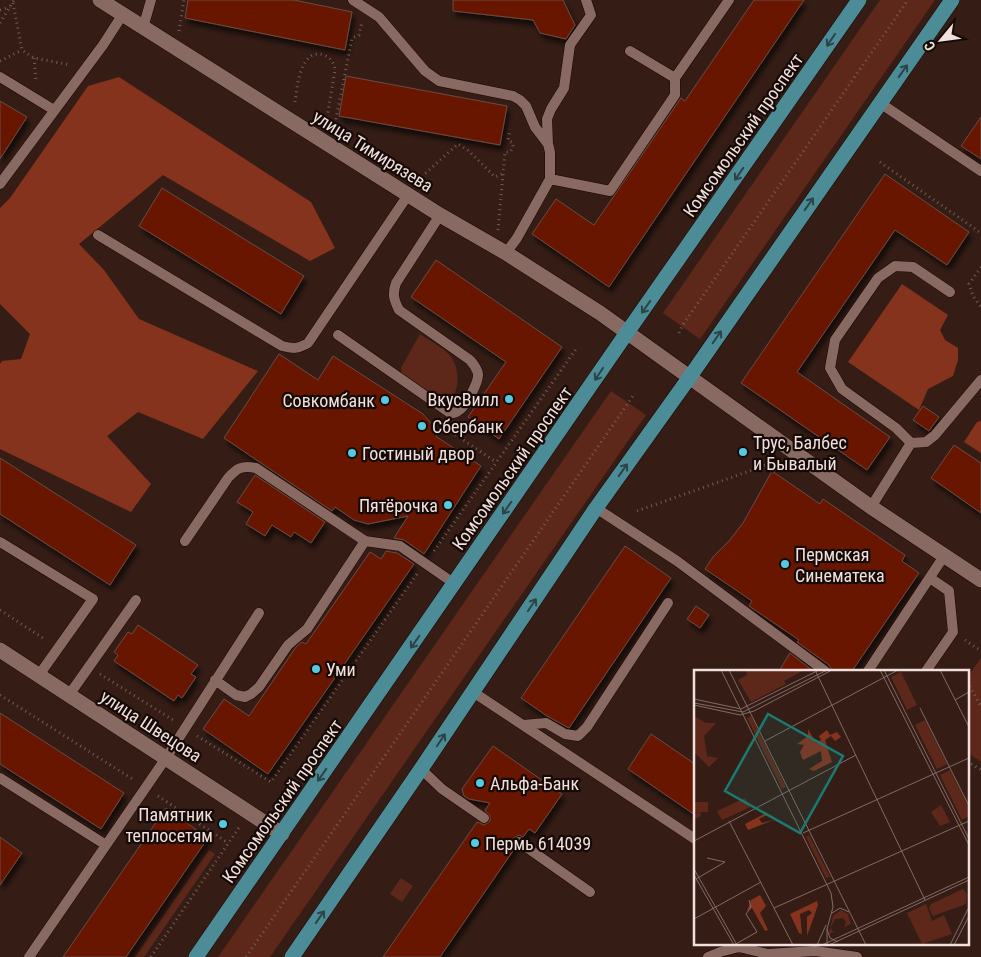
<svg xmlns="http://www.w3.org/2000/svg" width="981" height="957" viewBox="0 0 981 957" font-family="'Roboto Condensed',sans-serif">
<defs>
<filter id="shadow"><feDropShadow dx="3" dy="5.5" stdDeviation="2.5" flood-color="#0009"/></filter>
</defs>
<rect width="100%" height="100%" fill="#351d16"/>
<!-- green -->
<path fill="#5d281a" d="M880,0H935L700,339L663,313Z
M420,334C430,341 445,348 452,358C460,371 460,392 448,402H443L402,374L401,368Z
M611,391L646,415L270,957H218Z
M981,658V762L967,752V678Z
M209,850L215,854L144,957H135Z
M401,878L413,886L402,902L390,894Z"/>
<!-- forest -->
<path fill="#85331d" d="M119,77L311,202L335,248L310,261L163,175L79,244L104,270L139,319L258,371L203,439L138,412L107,436L151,484L131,512L0,449V364L2,361L21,359L30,334L0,304V208L10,198L88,86Z
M902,284L948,315L940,330L945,340L958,348V360L953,376L928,389L919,410L848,362Z
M981,421V453L964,442L977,422Z"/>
<!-- building -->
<path fill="#681800" stroke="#684c44" filter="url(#shadow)" d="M188,0H294L352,12L345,50L185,18Z
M453,0H563L575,25L566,39L540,33L533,20L453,11Z
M754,0H804L609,287L532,234L556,199L594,225L681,98L685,101Z
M346,76L507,106L500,145L339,116Z
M0,101L27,117L0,159Z
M981,117V159L961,146Z
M885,174L969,232L947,265L895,230L797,372L890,437L867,470L741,383Z
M162,188L304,276L281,314L139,226Z
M436,260L562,347L499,439L468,417L506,362L411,297Z
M279,354L318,380L333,356L423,414L431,423L437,437L481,466L424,554L404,540L394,538L408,516L368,524L354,520L335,507L332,511L224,438Z
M923,406L939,417L929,431L913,420Z
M954,445L981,463V513L931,478Z
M0,458L136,545L110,585L0,514Z
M772,471L820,504L823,499L905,555L902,561L919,573L852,671H832L829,665L797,642L799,640L749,606L752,601L705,569L713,557L729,541L743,523Z
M255,475L325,522L311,543L294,532L291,537L272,525L265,536L246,524L253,512L237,502Z
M625,546L671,578L569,728L567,727L547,716L521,698Z
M386,551L397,553L414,564L268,774L203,729L224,699L249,716L296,647L302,642L306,644L370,552L381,559Z
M696,606L709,615L700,628L687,619Z
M138,625L198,665L191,674L196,677L182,698L178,695L174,701L114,661L118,655L114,652L128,632L132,634Z
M790,653L813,671H779Z
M0,713L124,793L101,829L0,764Z
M651,734L695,764V815L628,769Z
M493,746L562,794L535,833L529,829L523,837L519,835L514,838L512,842L515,848L440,957H383L477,822L484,825L490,821V816L485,810L490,803L469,799L464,796L462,789Z
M166,808L208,838L126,957H63Z
M0,837L22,853L0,885Z"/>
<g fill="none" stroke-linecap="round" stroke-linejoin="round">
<!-- lane casing -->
<g stroke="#1b0603" stroke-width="11">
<path id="lane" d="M353,0L379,17L425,71L439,81L513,96L520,100L526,106L535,127L548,144L550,152V179L517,238L506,253
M143,28L151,0
M630,51L675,78
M0,77L54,110
M880,103L981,171
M548,144L547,119L551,109L564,88L570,45L591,15L586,0
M550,179L610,191L675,95V78L729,0
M0,184L103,45L123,14
M98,235L282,346C293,349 298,349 308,343L408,195
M338,335L450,413C453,413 455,413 458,411C465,408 479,382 478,374C477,368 474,365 470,360L399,310C394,300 392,294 396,283L440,215
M911,443L926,442L935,435L981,380
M871,507L911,443L896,428L842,389L830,368L835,340L878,278L895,266L913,267L950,292
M596,508L677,561L825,671
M185,541L228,478C237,468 242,465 256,468L365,541L400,546L455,584
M0,542L93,599L39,675
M868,671L944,556
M926,671L953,632L949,591L930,578
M215,680L236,695L245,697L251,694L259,687L288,645L307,629L365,541
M473,692L695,839
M69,695L136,600
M523,725L546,723L565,734L578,736L587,727L668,603
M421,769L442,789L484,818
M0,778L106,845
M519,842L590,892
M29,957L166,758L259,613
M708,957L720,952L739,947L768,954L815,951L857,957"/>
</g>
<!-- street casing -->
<g stroke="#1b0603" stroke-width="16">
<path id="street" d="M100,0L440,215L506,253L600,313L871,507L981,580
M0,650L282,834"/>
</g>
<!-- primary casing -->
<g stroke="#1b0603" stroke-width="16">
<path id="primary" d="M196,957L626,334L859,0
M292,957L421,769L596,508L689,378L952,0"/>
</g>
<!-- path -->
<path stroke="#735d57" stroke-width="3" stroke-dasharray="1 4" stroke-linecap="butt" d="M13,3L22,50L34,58L71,65
M0,10L10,7
M0,23L14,0
M179,31L184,0
M34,58L36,82
M0,61L22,50
M295,102C297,88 300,47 324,55C331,58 334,63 335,70L326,124
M334,129L352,38L359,35L362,22
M880,162L981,233
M418,180L458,144L469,151L495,177L502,174
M498,230L505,152H510L513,148V143L508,140L510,129
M981,267L969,284L973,296L981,307
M679,333L682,326L908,0
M447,429L496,462
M637,511L775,462
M434,551L576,349
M0,610L46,640
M965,640L981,651
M100,674L173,720
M967,682L981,706
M0,695L134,780
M197,736L271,782L417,574
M967,761L981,770
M158,796L228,843
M151,957L240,826
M246,957L635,393"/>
<!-- lane -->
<use href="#lane" stroke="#886a62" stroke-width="10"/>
<!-- street -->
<use href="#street" stroke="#886a62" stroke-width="15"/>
<!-- primary -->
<use href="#primary" stroke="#4b8c96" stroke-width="15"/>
</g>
<!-- one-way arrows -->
<defs><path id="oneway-shaft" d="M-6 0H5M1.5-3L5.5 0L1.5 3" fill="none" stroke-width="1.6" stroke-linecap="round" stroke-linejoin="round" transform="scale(1.25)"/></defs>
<g stroke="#2d4447">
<use href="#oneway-shaft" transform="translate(831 40) rotate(124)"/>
<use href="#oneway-shaft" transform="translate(903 71) rotate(-55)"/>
<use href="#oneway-shaft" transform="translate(739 174) rotate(125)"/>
<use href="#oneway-shaft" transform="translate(809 204) rotate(-55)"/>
<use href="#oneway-shaft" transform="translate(646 307) rotate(125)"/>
<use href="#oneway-shaft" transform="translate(717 337) rotate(-55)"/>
<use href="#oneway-shaft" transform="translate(599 374) rotate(124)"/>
<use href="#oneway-shaft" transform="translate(623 470) rotate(-55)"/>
<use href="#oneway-shaft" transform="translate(507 508) rotate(125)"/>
<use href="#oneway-shaft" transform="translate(532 605) rotate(-56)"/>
<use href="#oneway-shaft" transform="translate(415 642) rotate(125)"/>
<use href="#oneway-shaft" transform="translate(441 740) rotate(-56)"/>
<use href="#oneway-shaft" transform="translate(322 775) rotate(125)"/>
<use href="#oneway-shaft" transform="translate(320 917) rotate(-55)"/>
</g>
<!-- markers -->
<g fill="#56c9e1" stroke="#150a07" stroke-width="2">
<circle cx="509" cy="399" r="5"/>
<circle cx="385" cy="400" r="5"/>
<circle cx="422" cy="426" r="5"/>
<circle cx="743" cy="452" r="5"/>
<circle cx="352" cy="453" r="5"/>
<circle cx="448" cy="505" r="5"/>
<circle cx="785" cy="564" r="5"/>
<circle cx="316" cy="669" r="5"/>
<circle cx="480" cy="783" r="5"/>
<circle cx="223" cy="824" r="5"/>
<circle cx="475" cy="843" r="5"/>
</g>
<g text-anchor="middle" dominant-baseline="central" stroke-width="4.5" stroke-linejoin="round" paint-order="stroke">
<!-- street labels -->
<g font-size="18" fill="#f1e0db" stroke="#150a07">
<text transform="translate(743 135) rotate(-55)">Комсомольский проспект</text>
<text transform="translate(373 151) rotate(32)">улица Тимирязева</text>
<text transform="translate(512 468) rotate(-55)">Комсомольский проспект</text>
<text transform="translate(151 726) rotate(33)">улица Швецова</text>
<text transform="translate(282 801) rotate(-55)">Комсомольский проспект</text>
</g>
<!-- poi labels -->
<g font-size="18" fill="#f1e0db" stroke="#150a07" text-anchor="start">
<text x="499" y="399" text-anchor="end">ВкусВилл</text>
<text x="375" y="400" text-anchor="end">Совкомбанк</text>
<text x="432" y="426">Сбербанк</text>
<text x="753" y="442">Трус, Балбес<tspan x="753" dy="21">и Бывалый</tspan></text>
<text x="362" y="453">Гостиный двор</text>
<text x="438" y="505" text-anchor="end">Пятёрочка</text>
<text x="795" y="554">Пермская<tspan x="795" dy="21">Синематека</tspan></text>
<text x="326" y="669">Уми</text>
<text x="490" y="783">Альфа-Банк</text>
<text x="213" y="814" text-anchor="end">Памятник<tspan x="213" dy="21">теплосетям</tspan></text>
<text x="485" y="843">Пермь 614039</text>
</g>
</g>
<!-- overview -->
<g transform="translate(694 670)">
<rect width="275" height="275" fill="#351d16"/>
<path d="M52,0H110L90,11L92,14L57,32L44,10L53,5ZM207,2L223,35L213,40L197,7ZM0,46L12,53H22L10,66L13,86L24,88L15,97L0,82ZM57,46L92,117L88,119L53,48ZM231,50L253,94L243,99L221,55ZM256,100L275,138V146L268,150L246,105ZM51,128L56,137L59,136L28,150L23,141ZM0,132H14V142H6L7,146L0,149V144L4,142H0ZM247,135L256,152L246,156L237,142ZM115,165L136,207L132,208L112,167ZM269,219L273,224L272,234L239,246L235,238L237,234ZM232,234L238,251L250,245L258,264L228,274L213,243ZM147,240L154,244L157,254L150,257L152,252L149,248L141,249L137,257L138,261H141L135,264L139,246Z" fill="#5d281a"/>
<path d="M114,59L122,73L127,70L125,66L133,60L136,65L143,62L147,67L141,71L137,66L131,70L138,92L120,101L115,99L128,91L127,81L109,90L106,82L110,75L103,74L114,66ZM72,143L73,145L65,149L68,153L82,149L54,160L51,154ZM66,225L72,236L66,243L74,260L71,261L58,238L53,241L57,230ZM123,231L124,235L113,266V247L118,243L115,240L106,244L108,264L105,263L96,244Z" fill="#85331d"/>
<path fill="none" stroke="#806b65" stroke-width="1" d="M27,0L137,223L139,237L133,259L136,268L144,272M35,0L172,275M186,0L275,175M190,0L275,169M246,0L275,57M122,2L231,230M0,29L47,39L125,0M261,30L275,22M0,33L49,42L133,0M0,35L46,45L60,41L138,0M226,38L275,136M71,71L204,0M35,151L99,275M109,163L275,88M0,171L162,85M0,199L43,275M0,205L40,275M2,209L31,192L13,188M80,238L275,151M138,243L146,238L155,242M0,249L67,212M133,259V275M40,275L63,262L52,244L57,237L55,230M123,275L132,255M128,275L275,207M135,275L275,210M256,275L275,237M260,275L275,246"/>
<path fill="#1a7b73" fill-opacity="0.15" stroke="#1a7b73" stroke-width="2.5" d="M74,44L149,86L106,163L31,121Z"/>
<rect width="275" height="275" fill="none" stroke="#f1e0db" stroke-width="2.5"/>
</g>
<!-- north arrow -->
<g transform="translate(941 40) rotate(241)" stroke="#150a07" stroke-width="4" paint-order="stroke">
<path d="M0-4L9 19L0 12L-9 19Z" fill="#f1e0db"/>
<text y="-8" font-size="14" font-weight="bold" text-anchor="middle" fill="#f1e0db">С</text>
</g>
</svg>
